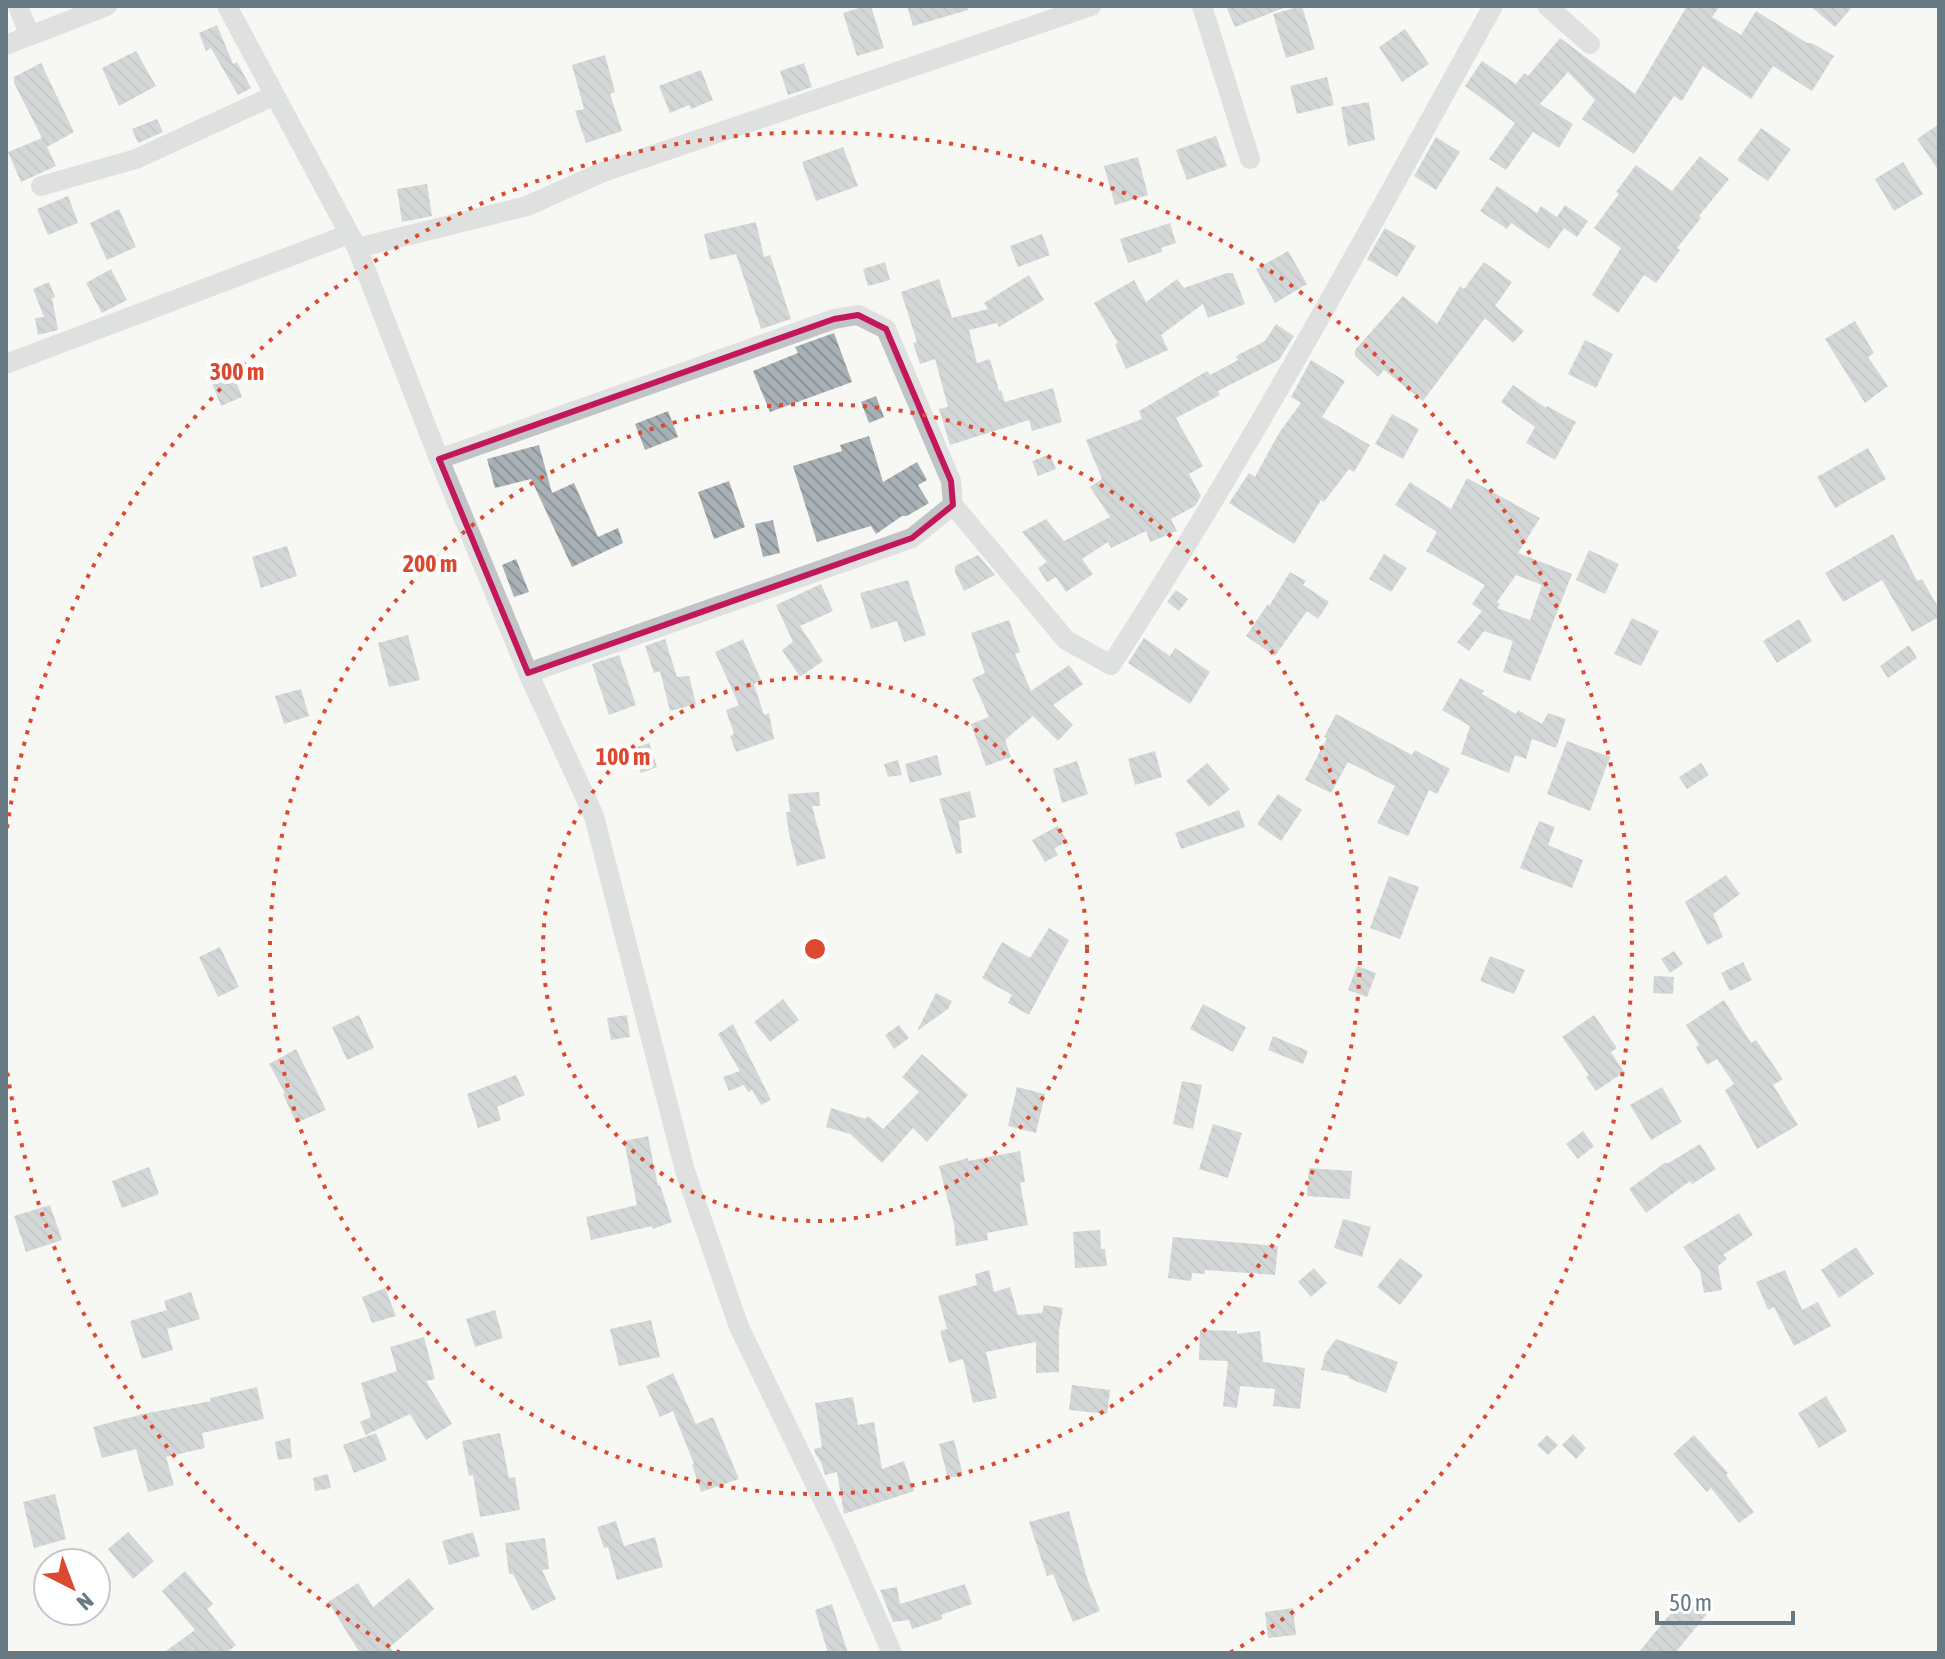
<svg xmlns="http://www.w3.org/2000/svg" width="1945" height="1659" viewBox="0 0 1945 1659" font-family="'Asap Condensed',sans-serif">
<defs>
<pattern id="building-back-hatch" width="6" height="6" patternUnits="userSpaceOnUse" patternTransform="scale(2)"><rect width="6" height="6" fill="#a7b0b4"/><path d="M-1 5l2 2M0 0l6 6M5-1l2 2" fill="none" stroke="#8c9498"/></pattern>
</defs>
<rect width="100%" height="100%" fill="#f7f7f4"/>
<!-- building -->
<path fill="url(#building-back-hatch)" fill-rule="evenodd" d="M866,6H871L884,48L857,56L843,13Z
M907,6H967L968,10L913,26Z
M1226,6H1286V7L1235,27Z
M1302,6L1315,49L1286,58L1273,14Z
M1687,6H1720L1712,17L1741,35L1756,11L1807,43H1812L1834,56L1812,91L1773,66L1751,99L1703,66L1682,101L1674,96L1634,154L1582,119L1595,100L1568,72L1540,104L1573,124L1559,148L1533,132L1506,170L1489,159L1515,123L1465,86L1482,61L1516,84L1524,73L1528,76L1560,38L1635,94Z
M1810,6H1853L1835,27Z
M217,25L233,64L237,62L251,88L238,95L211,48L206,51L199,33Z
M1405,29L1429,64L1402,82L1379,47Z
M136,51L156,86L119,106L102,68Z
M605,55L615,92L610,94L622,131L586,143L575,111L584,109L572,65Z
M41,63L74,132L47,147L56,166L21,182L8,152L42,138L14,83V77Z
M804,63L812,87L788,95L780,71Z
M701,70L713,100L691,109L689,105L670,113L659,86Z
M1327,77L1334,105L1297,114L1290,86Z
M1369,102L1375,140L1348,146L1341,107Z
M157,119L163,132L138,143L132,129Z
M1939,124V171L1917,139Z
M1761,128L1791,149L1768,181L1737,160Z
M1216,136L1227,166L1187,180L1176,150Z
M1436,137L1460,152L1436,190L1414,176Z
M843,147L858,186L816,201L802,162Z
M1700,156L1729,179L1699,216L1701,218L1677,248L1680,250L1656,283L1644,275L1618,313L1592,295L1621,248L1594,228L1619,194L1616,192L1636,165L1672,191Z
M1138,157L1148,195L1115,205L1104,166Z
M1903,162L1923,194L1894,211L1875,179Z
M427,184L432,216L402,222L397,189Z
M1497,186L1537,213L1541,206L1557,217L1565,205L1588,221L1577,237L1564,228L1549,249L1511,223L1507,229L1480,211Z
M68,196L78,223L48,235L37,209Z
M119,209L136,247L107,260L90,223Z
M756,222L764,257L770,255L791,319L761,329L736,254L710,260L704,234Z
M1170,223L1176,243L1161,248L1162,252L1128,263L1120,239Z
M1385,228L1416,246L1397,277L1367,259Z
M1042,234L1050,255L1018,267L1010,246Z
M1288,251L1307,284L1275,303L1256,269Z
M885,262L890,280L868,286L863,269Z
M1484,262L1512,282L1495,306L1524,331L1513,343L1485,318L1423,401L1384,370L1378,377L1355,356V350L1403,296L1437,324L1460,286L1464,289Z
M111,269L127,300L102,313L86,283Z
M1227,273H1233L1245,304L1208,318L1203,304L1161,335L1168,350L1126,369L1115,344L1118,343L1094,303L1134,280L1146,302L1177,279L1184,288Z
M1029,275L1044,300L999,327L997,323L969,330L977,363L990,359L999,391L1001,390L1005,402L1053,388L1062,422L1032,431L1029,420L950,445L939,409L948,407L935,359L920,364L913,343L917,342L901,292L939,279L952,318L988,309L984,303Z
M49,282L55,297L52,298L58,330L38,335L35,318L44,317L33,289Z
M1855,321L1874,353L1868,357L1888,386L1865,403L1825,339Z
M1276,324L1294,336L1279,360L1218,391L1220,395L1176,418L1203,466L1189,474L1201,496L1195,506L1171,519L1177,531L1150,542L1146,531L1111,548L1108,542L1082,559L1093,574L1066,592L1056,577L1047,582L1038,568L1047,562L1022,532L1046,519L1064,541L1110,517L1090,487L1102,479L1086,440L1142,419L1139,411L1207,371L1210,375L1238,360L1236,356L1265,341Z
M834,333L852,382L770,412L753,371L798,353L795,347Z
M1585,340L1613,354L1596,388L1568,374Z
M1311,360L1345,381L1322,417L1370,445L1354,472L1349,469L1324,502L1321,500L1294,544L1229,503L1249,473L1255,477L1279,433L1301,403L1291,397Z
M230,365L242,397L221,406L208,373Z
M1513,385L1546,408L1547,406L1576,422L1555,460L1526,443L1535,427L1501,402Z
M876,396L884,417L869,423L861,402Z
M668,411L678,437L645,450L635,424Z
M1392,414L1419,429L1403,459L1375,444Z
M869,436L883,482L917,462L927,480L918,485L929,503L907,516H902L876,534L871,526L817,542L793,466L842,451L840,445Z
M539,445L552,493L574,483L598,537L618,528L623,543L572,567L531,479L495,488L487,459Z
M1868,448L1886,479L1835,508L1817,477Z
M1050,454L1056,469L1038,476L1032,461Z
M1467,478L1540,518L1518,553L1572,574L1530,681L1503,672L1513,641L1484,631L1469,651L1457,642L1482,611L1472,604L1485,585L1426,551L1437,532L1395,505L1410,482L1451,509ZM1516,575L1542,585L1530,620L1497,608L1500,604L1497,602Z
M729,481L745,527L714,539L698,492Z
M773,520L780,553L763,557L755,524Z
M1893,534L1917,581L1922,579L1939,609V617L1912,632L1882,580L1843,602L1825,573Z
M287,546L297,576L261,588L252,557Z
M1589,550L1619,564L1605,594L1576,580Z
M1384,554L1407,568L1391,592L1369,579Z
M978,555L995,575L964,591L955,572V566Z
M516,559L529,592L514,597L502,565Z
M1290,572L1306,581L1303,585L1329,602L1318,619L1307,611L1275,656L1246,636L1268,604L1269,606Z
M908,580L926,635L904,642L897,621L871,629L860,593Z
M821,584L833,611L800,626L823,661L800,677L782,650L793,642L776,605Z
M1176,590L1188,599L1179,611L1167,602Z
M1632,618L1659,631L1641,666L1614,654Z
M1799,619L1812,641L1777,663L1763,641Z
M1009,620L1020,652L1015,654L1031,691L1069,665L1083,684L1053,705L1073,725L1058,741L1033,716L1005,740L1011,757L986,766L971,724L989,717L972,679L985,673L971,633Z
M408,635L420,680L389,687L378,643Z
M1144,638L1170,656L1175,648L1210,672L1190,704L1128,663Z
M665,639L677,677L689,676L696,704L670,711L660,671L654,673L645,646Z
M743,639L761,680L754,684L764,715L769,713L774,739L736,752L730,736L734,734L726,710L739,705L715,652Z
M1909,645L1917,658L1888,678L1880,666Z
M619,655L636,705L609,715L592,664Z
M1460,678L1484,691L1482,694L1516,714L1518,710L1542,724L1548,713L1566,719L1556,748L1532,739L1526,759L1515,755L1509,773L1461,754L1470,726L1442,710Z
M301,689L309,716L284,724L275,696Z
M1336,714L1412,755L1415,750L1450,769L1437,794L1429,790L1408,836L1377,823L1395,786L1348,762L1331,793L1305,780L1327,738L1324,737Z
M1567,741L1610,757L1590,811L1547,794Z
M649,743L657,767L641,773L632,749Z
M1155,751L1162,777L1135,785L1128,759Z
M937,755L942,775L910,783L905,764Z
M898,760L902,775L888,777L884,764Z
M1077,761L1088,794L1062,803L1053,769Z
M1207,763L1230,789L1209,807L1186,781Z
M1701,763L1709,775L1687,789L1679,777Z
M970,791L976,817L959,821L962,853L956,854L939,799Z
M819,792L820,806H812L826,858L797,866L789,834L786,812H790L788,794Z
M1278,794L1302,810L1281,841L1257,824Z
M1239,810L1245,827L1181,849L1175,833Z
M1539,821L1555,827L1548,845L1583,860L1572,888L1520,868Z
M1058,826L1067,841L1054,849L1058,855L1045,862L1032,840Z
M1726,875L1740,894L1713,914L1723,937L1707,945L1685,902Z
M1389,876L1419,887L1400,939L1370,928Z
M1049,928L1069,940L1029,1015L1008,1003L1012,995L982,978L1002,942L1030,958Z
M220,947L239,987L218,997L199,957Z
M1674,951L1683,964L1670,973L1661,959Z
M1490,956L1525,970L1514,994L1480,981Z
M1743,962L1752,980L1730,991L1721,973Z
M1357,966L1376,973L1367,997L1348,990Z
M1654,976L1674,977L1673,994L1653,993Z
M936,993L952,1001L948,1009L917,1031Z
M783,999L799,1020L770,1042L754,1022Z
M1724,1000L1751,1043L1756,1040L1783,1079L1773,1085L1798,1125L1757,1149L1725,1090L1734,1084L1717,1059L1707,1065L1696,1047L1699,1045L1686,1025Z
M1203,1004L1246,1027L1233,1052L1190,1029Z
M359,1015L374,1048L347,1060L332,1027Z
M627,1015L630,1037L611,1040L607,1018Z
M1594,1015L1617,1048L1611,1052L1624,1072L1596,1091L1586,1077L1589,1075L1562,1037Z
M733,1024L771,1100L761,1105L752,1090L748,1092L744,1085L729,1091L723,1077L740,1071L718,1034Z
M899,1025L909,1038L894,1049L885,1035Z
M1273,1036L1308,1051L1303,1064L1268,1050Z
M296,1049L326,1110L296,1123L283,1094L285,1093L269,1064Z
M922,1054L968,1095L927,1142L913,1128L882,1163L850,1134L826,1127L831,1108L866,1119L868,1116L883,1129L919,1092L902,1077Z
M516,1075L525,1095L497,1107L501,1120L478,1128L467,1094Z
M1182,1081L1202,1085L1193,1129L1173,1124Z
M1017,1087L1045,1094L1036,1133L1008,1126Z
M1662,1087L1682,1122L1651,1140L1630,1105Z
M1213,1124L1242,1133L1228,1178L1199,1169Z
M1583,1131L1594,1146L1578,1159L1566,1144Z
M648,1136L658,1186L660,1185L672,1222L653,1229L652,1226L591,1240L586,1217L637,1205L624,1141Z
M1700,1144L1716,1169L1692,1184L1690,1181L1646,1213L1629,1189L1666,1162L1667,1164Z
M1020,1151L1025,1182L1020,1183L1028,1225L987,1233L988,1240L956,1246L954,1224L939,1166L968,1158V1161Z
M149,1167L159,1194L122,1208L112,1181Z
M1309,1168L1352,1171L1350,1199L1307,1196Z
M50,1205L62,1240L26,1252L14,1216Z
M1739,1213L1753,1235L1723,1255L1727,1259L1718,1266L1722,1290L1704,1293L1700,1271L1683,1247Z
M1343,1219L1371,1227L1362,1257L1334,1248Z
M1100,1230L1101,1249H1105L1107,1266L1075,1268L1073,1232Z
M1173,1237L1278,1246L1275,1275L1205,1270V1274L1192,1273L1191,1281L1168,1278Z
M1856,1247L1874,1274L1839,1298L1821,1270Z
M1400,1258L1423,1275L1400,1305L1377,1287Z
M1314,1268L1327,1283L1311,1297L1298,1282Z
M989,1270L994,1292L1010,1287L1018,1315L1042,1313L1044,1305L1063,1308L1059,1331V1372L1036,1373V1342L986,1352L997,1398L973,1403L963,1359L949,1363L940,1331L947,1329L938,1296L977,1285L975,1274Z
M1785,1270L1802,1310L1818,1302L1831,1326L1794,1346L1774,1307L1768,1310L1756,1282Z
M385,1288L396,1316L372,1323L362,1297Z
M191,1292L200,1319L167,1329L173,1350L142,1359L130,1321L167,1310L164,1301Z
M495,1310L503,1338L475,1347L466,1319Z
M651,1320L660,1357L619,1366L610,1329Z
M1200,1330L1237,1331V1334L1260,1331L1263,1362L1305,1368L1300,1409L1273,1406L1275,1389L1240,1386L1237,1408L1223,1406L1228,1361L1199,1360Z
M424,1337L435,1379L426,1381L452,1424L426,1440L410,1414L366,1435L360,1422L371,1417L361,1383L397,1371L390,1347Z
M1336,1339L1398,1362L1386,1393L1348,1378L1349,1376L1321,1370L1325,1354Z
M673,1373L696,1424L713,1417L739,1479L701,1492L692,1464H694L673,1411L660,1417L646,1386Z
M1072,1385L1110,1390L1107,1414L1069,1410Z
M257,1387L264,1419L202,1433L205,1448L166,1457L174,1485L148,1492L136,1449L102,1458L93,1427L143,1414L211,1401L210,1398Z
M1826,1396L1847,1431L1819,1448L1798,1413Z
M853,1397L858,1425L874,1422L882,1469L904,1461L914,1491L844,1514L837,1472L825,1475L821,1462L815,1453L814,1449L822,1447L815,1403Z
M376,1433L387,1460L354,1473L343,1445Z
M500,1433L509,1478L515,1477L520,1510L480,1517L473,1475L469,1476L462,1441Z
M1573,1434L1586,1448L1576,1459L1562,1445Z
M1547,1435L1558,1445L1548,1455L1537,1445Z
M1694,1435L1728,1473L1726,1475L1754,1512L1739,1523L1711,1488L1707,1492L1673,1454Z
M290,1438L292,1458L278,1460L275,1442Z
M954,1440L963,1475L948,1478L939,1444Z
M328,1474L331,1488L315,1491L313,1478Z
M55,1494L66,1539L34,1548L23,1502Z
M1069,1511L1087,1578L1100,1611L1073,1622L1053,1574L1047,1576L1029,1522Z
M616,1521L624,1546L655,1537L663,1567L617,1580L608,1547L604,1548L597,1527Z
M128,1532L154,1561L133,1579L108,1549Z
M473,1532L480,1556L449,1565L442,1541Z
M545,1538L549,1569L542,1570L556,1599L532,1611L513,1574H509L505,1543Z
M185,1571L213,1604L207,1609L236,1645L226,1653H163L195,1630L162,1591Z
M409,1578L434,1609L390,1647L394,1653H360L328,1602L358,1583L373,1607Z
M965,1584L972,1604L941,1615L943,1619L912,1629L909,1620L893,1622L880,1590L897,1587L900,1604Z
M1685,1596L1707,1614L1675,1653H1638Z
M832,1604L848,1653H828L815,1610Z
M1293,1608L1296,1635L1268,1638L1265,1612Z"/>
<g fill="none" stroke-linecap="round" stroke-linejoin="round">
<!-- minor -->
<path stroke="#c0c4c7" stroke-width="20" d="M18,6L30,36
M227,6L357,248L439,459L528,673L594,816L685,1171L739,1327L842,1539L892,1653
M1202,6L1250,159
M1547,6L1590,44
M6,45L107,6
M41,186L136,159L273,96
M357,248L527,206L603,172L1091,6
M6,364L349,234
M439,459L834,319L858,315L886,329L951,481L953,505L912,538L528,673
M953,505L1066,640L1111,665C1249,452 1370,228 1493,6"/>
</g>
<!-- marked area -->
<path d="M0 0H1945V1659H0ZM858,315L886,329L951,481L953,505L912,538L528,673L439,459L834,319Z" fill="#f7f7f4" fill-opacity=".55" fill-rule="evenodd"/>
<path fill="none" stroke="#c2185b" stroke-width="6" stroke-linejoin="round" d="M858,315L886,329L951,481L953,505L912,538L528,673L439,459L834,319Z"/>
<!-- distance rings -->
<g fill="none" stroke="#db4930" stroke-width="4" stroke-dasharray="4 8">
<circle cx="815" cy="949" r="272"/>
<circle cx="815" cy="949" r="545"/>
<path d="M400 1653A817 817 0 0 1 7 1070M7 828A817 817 0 1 1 1230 1653"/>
</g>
<circle cx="815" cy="949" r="12" fill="#db4930" stroke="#fff" stroke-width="4"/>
<g font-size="24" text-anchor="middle" font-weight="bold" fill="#db4930" stroke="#fff" stroke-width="8" stroke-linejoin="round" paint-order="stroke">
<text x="237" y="380">300 m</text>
<text x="430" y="572">200 m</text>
<text x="623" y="765">100 m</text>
</g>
<!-- border -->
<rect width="1945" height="1659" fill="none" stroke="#677983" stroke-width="16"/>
<!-- north arrow -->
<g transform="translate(72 1587) rotate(138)"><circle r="38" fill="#ffffff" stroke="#c2c9cd" stroke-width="2"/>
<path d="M0-6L14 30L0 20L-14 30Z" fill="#db4930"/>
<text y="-12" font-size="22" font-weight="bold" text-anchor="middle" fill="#677983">N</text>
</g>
<!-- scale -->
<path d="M1657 1611v12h136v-12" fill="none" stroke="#677983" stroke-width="4"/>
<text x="1669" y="1611" font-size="24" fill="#677983" stroke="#ffffff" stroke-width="6" paint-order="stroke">50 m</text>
</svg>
